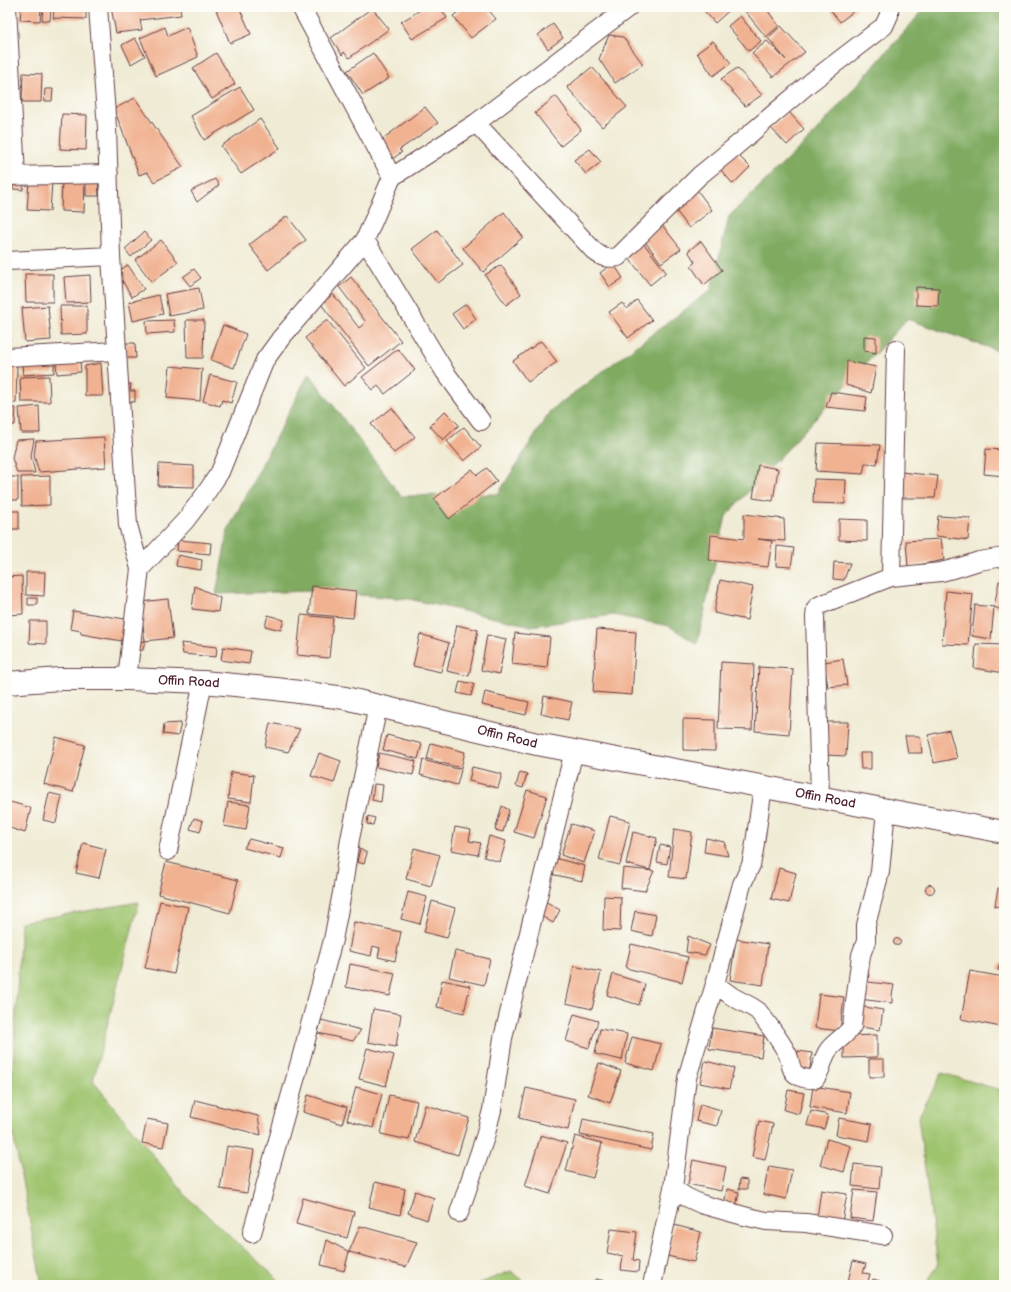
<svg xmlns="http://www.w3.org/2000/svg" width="1011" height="1292" viewBox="0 0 1011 1292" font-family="'Balsamiq Sans',sans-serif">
<rect width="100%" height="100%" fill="#fdfcf7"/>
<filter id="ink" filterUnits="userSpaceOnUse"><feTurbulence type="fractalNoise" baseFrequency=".025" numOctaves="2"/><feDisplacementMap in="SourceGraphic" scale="8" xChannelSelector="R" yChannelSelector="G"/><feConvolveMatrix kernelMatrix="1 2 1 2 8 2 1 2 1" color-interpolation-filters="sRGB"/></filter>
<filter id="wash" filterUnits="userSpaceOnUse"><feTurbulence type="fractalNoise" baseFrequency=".012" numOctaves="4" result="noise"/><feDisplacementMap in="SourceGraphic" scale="16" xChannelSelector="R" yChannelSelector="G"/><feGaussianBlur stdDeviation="0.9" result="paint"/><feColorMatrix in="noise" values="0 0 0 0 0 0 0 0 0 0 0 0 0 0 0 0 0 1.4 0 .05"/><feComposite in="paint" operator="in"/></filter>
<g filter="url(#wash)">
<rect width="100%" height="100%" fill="#f0ebd4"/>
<!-- green -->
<path fill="#9fc46e" stroke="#74724c" d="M139,902L93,1081L188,1198L284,1285H42L10,1118L21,922Z
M942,1073L1004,1091V1285H925L938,1265L918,1118Z
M511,1271L529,1285H475Z"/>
<!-- forest -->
<path fill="#7faa61" stroke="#646446" d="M926,7H1004V353L907,319L726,516L697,644L669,626L613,615L531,626L409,599L312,591L216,594L228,530L309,373L401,496L498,494L550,411L711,290L729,216L811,137Z"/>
<g id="blocks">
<!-- building -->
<path fill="#f1b292" d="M21,7H41L40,21L20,20Z
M43,7H51L50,21L42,20Z
M54,7H86V19L53,18Z
M111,7H180L181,15L140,20L142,30L116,33Z
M224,7H239L251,34L230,43L216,10Z
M425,7H440L447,18L412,39L401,22Z
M464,7H486L496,19L471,38L453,16Z
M701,7H733L715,23Z
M749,7H765L779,26L766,37L744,10Z
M828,7H859L840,22Z
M372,8L389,29L349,58L344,52L342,55L331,38Z
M740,16L761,41L749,51L728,26Z
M553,24L563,38L548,49L538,35Z
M781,26L805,52L773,77L752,53L767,41L786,60L768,38Z
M165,27L168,36L187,27L198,57L156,76L140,38Z
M609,35L623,37L643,64L615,83L599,59Z
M135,38L145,56L131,64L122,45Z
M713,41L731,63L713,76L697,53Z
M216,53L235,84L212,99L193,68Z
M373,53L389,78L363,95L347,71Z
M592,67L627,107L602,127L567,87Z
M737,68L762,95L745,106L721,79Z
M23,73L42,74L41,102H22Z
M240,87L254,110L204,140L191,116Z
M45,89H53L52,101H44Z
M556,96L581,130L561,146L535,113Z
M135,98L183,167L154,182L147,172L139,175L114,109Z
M425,107L438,123L399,150L402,152L388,162L376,144Z
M789,112L804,129L787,145L771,128Z
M62,114L87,115L86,150L60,149Z
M260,119L280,148L241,174L221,146Z
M590,149L601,162L586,174L574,160Z
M736,153L750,167L733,184L720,169Z
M14,177L24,178L23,190L13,189Z
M98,177L99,196H86V179Z
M62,179L85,180L84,212L61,211Z
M215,179L219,185L197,202L191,191Z
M29,181L52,182L50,211L27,210Z
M697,190L712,210L689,228L674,208Z
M504,212L523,237L483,272L463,248Z
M287,216L306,240L268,270L249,245Z
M662,225L681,249L661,263L644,240Z
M437,230L463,265L438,283L412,249Z
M144,232L151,240L131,257L125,249Z
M640,239L666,272L650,285L624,252Z
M161,240L178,262L152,282L135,260Z
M701,241L722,270L704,285L691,266L695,262L688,251Z
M613,263L623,278L610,287L600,273Z
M128,265L144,289L132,297L117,272Z
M501,265L521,294L506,305L485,275Z
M194,269L201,278L190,286L183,277Z
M25,274H53V302H26Z
M90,275L91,302L66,303L64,277Z
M351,277L401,341L369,366L321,304L333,294L359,328L366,322L339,287Z
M916,287L939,288L938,306L916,305Z
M199,288L203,310L169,316L165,294Z
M159,295L163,314L133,321L129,302Z
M637,300L652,320L628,338L609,312L622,303L627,309Z
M466,304L476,319L463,329L452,314Z
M48,306L51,340L25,342L22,308Z
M60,306H87V334L61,335Z
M7,307H9L10,340H7Z
M174,320L175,332L147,334L146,321Z
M186,320H204L203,358H187Z
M327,320L366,368L344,386L305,338Z
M223,325L246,334L234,368L211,360Z
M864,336L876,337V353L864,351Z
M541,341L557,362L528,382L513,361Z
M126,343H135L136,358H126Z
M398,349L415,370L385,394L378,386L373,390L362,377Z
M80,361L81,372L57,374L56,363Z
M847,361L876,367L871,393L846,385Z
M54,363V373L23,375L22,365Z
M101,363L103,396H85V366Z
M7,366H17L16,403H7Z
M170,366L202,369L200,401L167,398Z
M210,375L237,382L231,403L222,400L220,406L203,401Z
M49,376L50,402H21L20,377Z
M122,384H131L130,391H135V402L121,401Z
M831,392L867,397L865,411L826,407Z
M39,406L40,433H21L19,408Z
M7,408H16L15,425H7Z
M392,408L415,437L394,453L371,424Z
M445,411L459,425L443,440L430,426Z
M464,427L481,447L464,461L447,441Z
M104,437L106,467L39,472L34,456L36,441Z
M34,439L31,456L35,473H17L12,458L16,440Z
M818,443L880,445L877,464L865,463L863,474L816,471Z
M986,449L1004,450V476L984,474Z
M159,464L194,466V487L158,486Z
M758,465L778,469L773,501L753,498Z
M487,468L497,481L449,519L434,499L472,469L477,475Z
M901,472L938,476L935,498H901Z
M50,476V505L22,506L21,477Z
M7,477H18V500H7Z
M814,479L846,480L845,504L813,503Z
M7,511H19V529H7Z
M744,514L784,519L785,541L758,539L772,541L768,567L709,560L711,535L744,539Z
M938,516L970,518L968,540L936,536Z
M839,519L867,520V541L839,540Z
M941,539L944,560L908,567L906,541Z
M178,540L211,543L210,554L177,551Z
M777,546L794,548L791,567L776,566Z
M178,555L202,560L201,570L176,566Z
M834,562L850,563L844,580L833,579Z
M26,572H45L44,596L26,595Z
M22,576L23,614L7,615V577Z
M720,580L753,587L747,620L714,613Z
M999,581L1004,583V611L994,607Z
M195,586L220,598L218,612L192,609Z
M312,586L356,591L353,618L309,614Z
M946,591L973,594L968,645L942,644Z
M28,598H37V605H28Z
M168,599L173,638L145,641L140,602Z
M975,605L994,607L991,639L972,636Z
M73,611L125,619L122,641L81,634V631L70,629Z
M268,615L284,620L281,630L265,626Z
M301,615L333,618L329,658L297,655Z
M30,621H46V644L29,643Z
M457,625L478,630L469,676L447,671Z
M597,629L636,632L632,695L593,692Z
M515,633L550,637L547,668L512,664Z
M420,634L449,643L441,672L413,666Z
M487,635L506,639L499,674L481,670Z
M145,641L143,650L138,652L136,643Z
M181,643L217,647L216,657L183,654Z
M976,644L1004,645V673L974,668Z
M223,647L251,651L249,664L221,660Z
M843,659L847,685L828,687L824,662Z
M721,662L754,664L752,730L718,729Z
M759,667L793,669L789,734L755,731Z
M460,681L474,684L471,696L457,693Z
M485,692L529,702L526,715L482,705Z
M544,696L572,702L568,720L541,714Z
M683,719L715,720V751L683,750Z
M825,722H848L846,756L825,755Z
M181,723L178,736L163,734L164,724Z
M270,723L300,729L288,752L265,747Z
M949,730L957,758L934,763L928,735Z
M387,735L422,744L418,759L383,750Z
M905,736H920L922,753H908Z
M56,737L85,745L73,792L44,784Z
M431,743L465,752L461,768L427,759Z
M319,753L341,761L334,783L311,776Z
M379,753L416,761L413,775L376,767Z
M860,753H871V769H861Z
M423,760L461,770L457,785L420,775Z
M472,767L502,774L498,788L469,781Z
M231,772L254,775L251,802L228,799Z
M520,772L527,774L523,788L516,786Z
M374,784L383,785L381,802L372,800Z
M527,790L547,796L534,838L514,832Z
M49,793L62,796L56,823L43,820Z
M7,801L31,808L25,833L7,827Z
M228,802L250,805L246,830L224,826Z
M502,806L509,810L503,832L495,830Z
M368,816L375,818L373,825L367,824Z
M610,816L630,821L620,865L599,860Z
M194,818L203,821L200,832L190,829Z
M571,824L595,831L584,863L561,855Z
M455,827L471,830L469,841L481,843L478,855L451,850Z
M674,829L692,832L686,879L669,877Z
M633,832L657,838L650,870L626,864Z
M489,836L506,841L500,862L484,857Z
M706,838L724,842L728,856L704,852Z
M249,839L284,848L281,858L244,848Z
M83,843L106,849L99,878L76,873Z
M660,845L670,847L667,864L657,862Z
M414,848L440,855L431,886L406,879Z
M360,849L367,853L364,864L357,862Z
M554,858L585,866L582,881L551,874Z
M166,862L238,880L230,913L158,894Z
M623,868L654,871L645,891L621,888Z
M779,868L796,873L789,903L771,899Z
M925.5 889a4.5 4.5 0 1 1 9 0a4.5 4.5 0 1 1-9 0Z
M998,888L1004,889V908L995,906Z
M408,892L427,897L420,924L401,919Z
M604,896L621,897L620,931L603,930Z
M160,901L188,907L174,974L145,968Z
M432,901L455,908L447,938L424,932Z
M545,901L560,910L553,923L538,914Z
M635,911L656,915L652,936L631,931Z
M354,922L401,932L395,961L378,957L380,948L373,946L371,956L349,951Z
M688,936L710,945L705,955L686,952Z
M893.5 942a3.5 3.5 0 1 1 7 0a3.5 3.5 0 1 1-7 0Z
M736,939L768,944L763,985L730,980Z
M631,944L688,957L682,982L626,968Z
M455,951L490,959L484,985L449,977Z
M1000,963L1004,965L1003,971L998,970Z
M350,964L395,973L390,996L346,987Z
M574,966L601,972L592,1009L566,1003Z
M970,971L1004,977V1011L1001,1027L961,1019Z
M861,973L869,974L868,982L894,985L892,995V1003L859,999Z
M613,974L645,984L639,1005L607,995Z
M442,980L470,986L464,1013L437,1007Z
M819,994L844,997L840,1031L815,1028Z
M858,1006L883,1010L880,1030L855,1026Z
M373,1009L401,1014L396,1047L368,1042Z
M574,1014L598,1021L589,1048L566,1041Z
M321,1020L361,1030L353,1041L318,1033Z
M712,1028L764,1036L761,1057L709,1049Z
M600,1029L627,1034L622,1060L595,1054Z
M877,1035V1057L844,1058V1036Z
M632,1037L661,1044L654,1071L625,1063Z
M367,1048L394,1055L386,1086L359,1079Z
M798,1051L812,1053L809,1075L795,1073Z
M869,1059H884V1077H869Z
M705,1061L734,1068L729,1089L700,1083Z
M599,1063L621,1071L610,1103L588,1095Z
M813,1086L850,1092L847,1113L810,1107Z
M356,1087L382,1094L373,1128L347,1120Z
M526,1088L575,1099L568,1130L519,1118Z
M788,1090L804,1093L799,1114L784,1110Z
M308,1095L347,1107L342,1124L303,1112Z
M389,1095L417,1101L409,1140L381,1134Z
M195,1100L258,1116L261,1135L191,1117Z
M700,1104L721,1110L717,1126L696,1121Z
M425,1105L469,1118L458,1155L415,1142Z
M811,1111L828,1115L824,1129L807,1125Z
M839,1118L872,1124L869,1141L836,1135Z
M147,1119L168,1123L163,1147L142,1143Z
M583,1119L654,1134L651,1150L580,1135Z
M759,1121L773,1124L765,1160L752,1157Z
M541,1135L567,1143L550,1194L525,1186Z
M575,1136L602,1143L593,1178L566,1171Z
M827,1139L851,1146L844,1172L820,1165Z
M227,1146L254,1150L247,1193L220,1189Z
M693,1160L726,1167L721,1191L688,1184Z
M854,1164L881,1167L879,1189L852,1186Z
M769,1166L792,1170L786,1199L763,1194Z
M740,1179L747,1180V1189H739Z
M375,1182L405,1189L400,1215L369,1207Z
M727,1189L739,1192L736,1207L724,1205Z
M821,1190L847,1194L842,1222L817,1218Z
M854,1190L877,1192L873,1221L850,1218Z
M415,1191L434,1198L427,1220L408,1213Z
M303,1198L354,1212L347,1238L296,1224Z
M674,1225L701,1232L694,1262L667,1256Z
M360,1226L417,1242L406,1267L349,1252Z
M611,1229L637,1232L633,1260L639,1261L638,1272L621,1270L623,1256L607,1253Z
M327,1240L349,1252L344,1271L321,1265Z
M853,1261L866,1264L863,1273L870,1274L867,1285H847Z
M596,1279L619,1284V1285H595Z
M873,1279L887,1283V1285H871Z"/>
</g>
</g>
<g filter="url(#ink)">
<use href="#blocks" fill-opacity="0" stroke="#633e44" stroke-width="1"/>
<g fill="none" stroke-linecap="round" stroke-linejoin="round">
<!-- street casing -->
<g stroke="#633e44" stroke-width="20">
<path id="street" d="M7,7L16,176
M98,7L107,128L111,256L128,525L140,569L127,679
M301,7L392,177
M476,123L594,251C603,258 606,259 618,257L699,176L737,145L811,82L884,26L889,15V7
M7,176L109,174
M365,240L445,372L481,421
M7,261L111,256
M7,357L116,351
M140,569L185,521L204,496L220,472L265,360L281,338L365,240L392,177L476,123L629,7
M891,577L896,349
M820,797L815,617L816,608L820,605L891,577L941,572L960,567L979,561L1004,557
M168,851L203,682
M715,984L733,997L752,1007L758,1011C768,1024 781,1041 788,1055C791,1062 790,1071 797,1075C802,1079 809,1079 815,1079C823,1070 822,1056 830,1048C837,1040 847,1035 852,1026L861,955L866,941V925L880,872L886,810
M673,1188L686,1197L701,1204L744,1216L766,1221L806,1223L883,1235
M459,1213L485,1137L492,1110L503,1038L574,751
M252,1233L300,1062L333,940L342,893L350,839L378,706
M652,1285L673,1188L687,1078L715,984L742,884L751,865L754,850L763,787"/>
</g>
<!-- secondary casing -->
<g stroke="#633e44" stroke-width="24">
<g id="secondary">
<path id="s1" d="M7,683L60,679H127L203,682L276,689L345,698L537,744L1004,832"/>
</g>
</g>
<!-- street -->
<use href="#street" stroke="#fff" stroke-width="18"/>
<!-- secondary -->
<use href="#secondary" stroke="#fff" stroke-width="22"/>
</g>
</g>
<g text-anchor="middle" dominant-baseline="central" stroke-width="3.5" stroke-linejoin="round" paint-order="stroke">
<!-- street labels -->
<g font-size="13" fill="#4a1f2b" stroke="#fdfcf7">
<text stroke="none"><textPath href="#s1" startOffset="182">Offin Road</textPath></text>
<text stroke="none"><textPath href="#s1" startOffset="506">Offin Road</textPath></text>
<text stroke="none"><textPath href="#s1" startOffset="830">Offin Road</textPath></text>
</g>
</g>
<!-- margin -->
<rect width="1011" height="1292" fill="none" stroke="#fdfcf7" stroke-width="24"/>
</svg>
